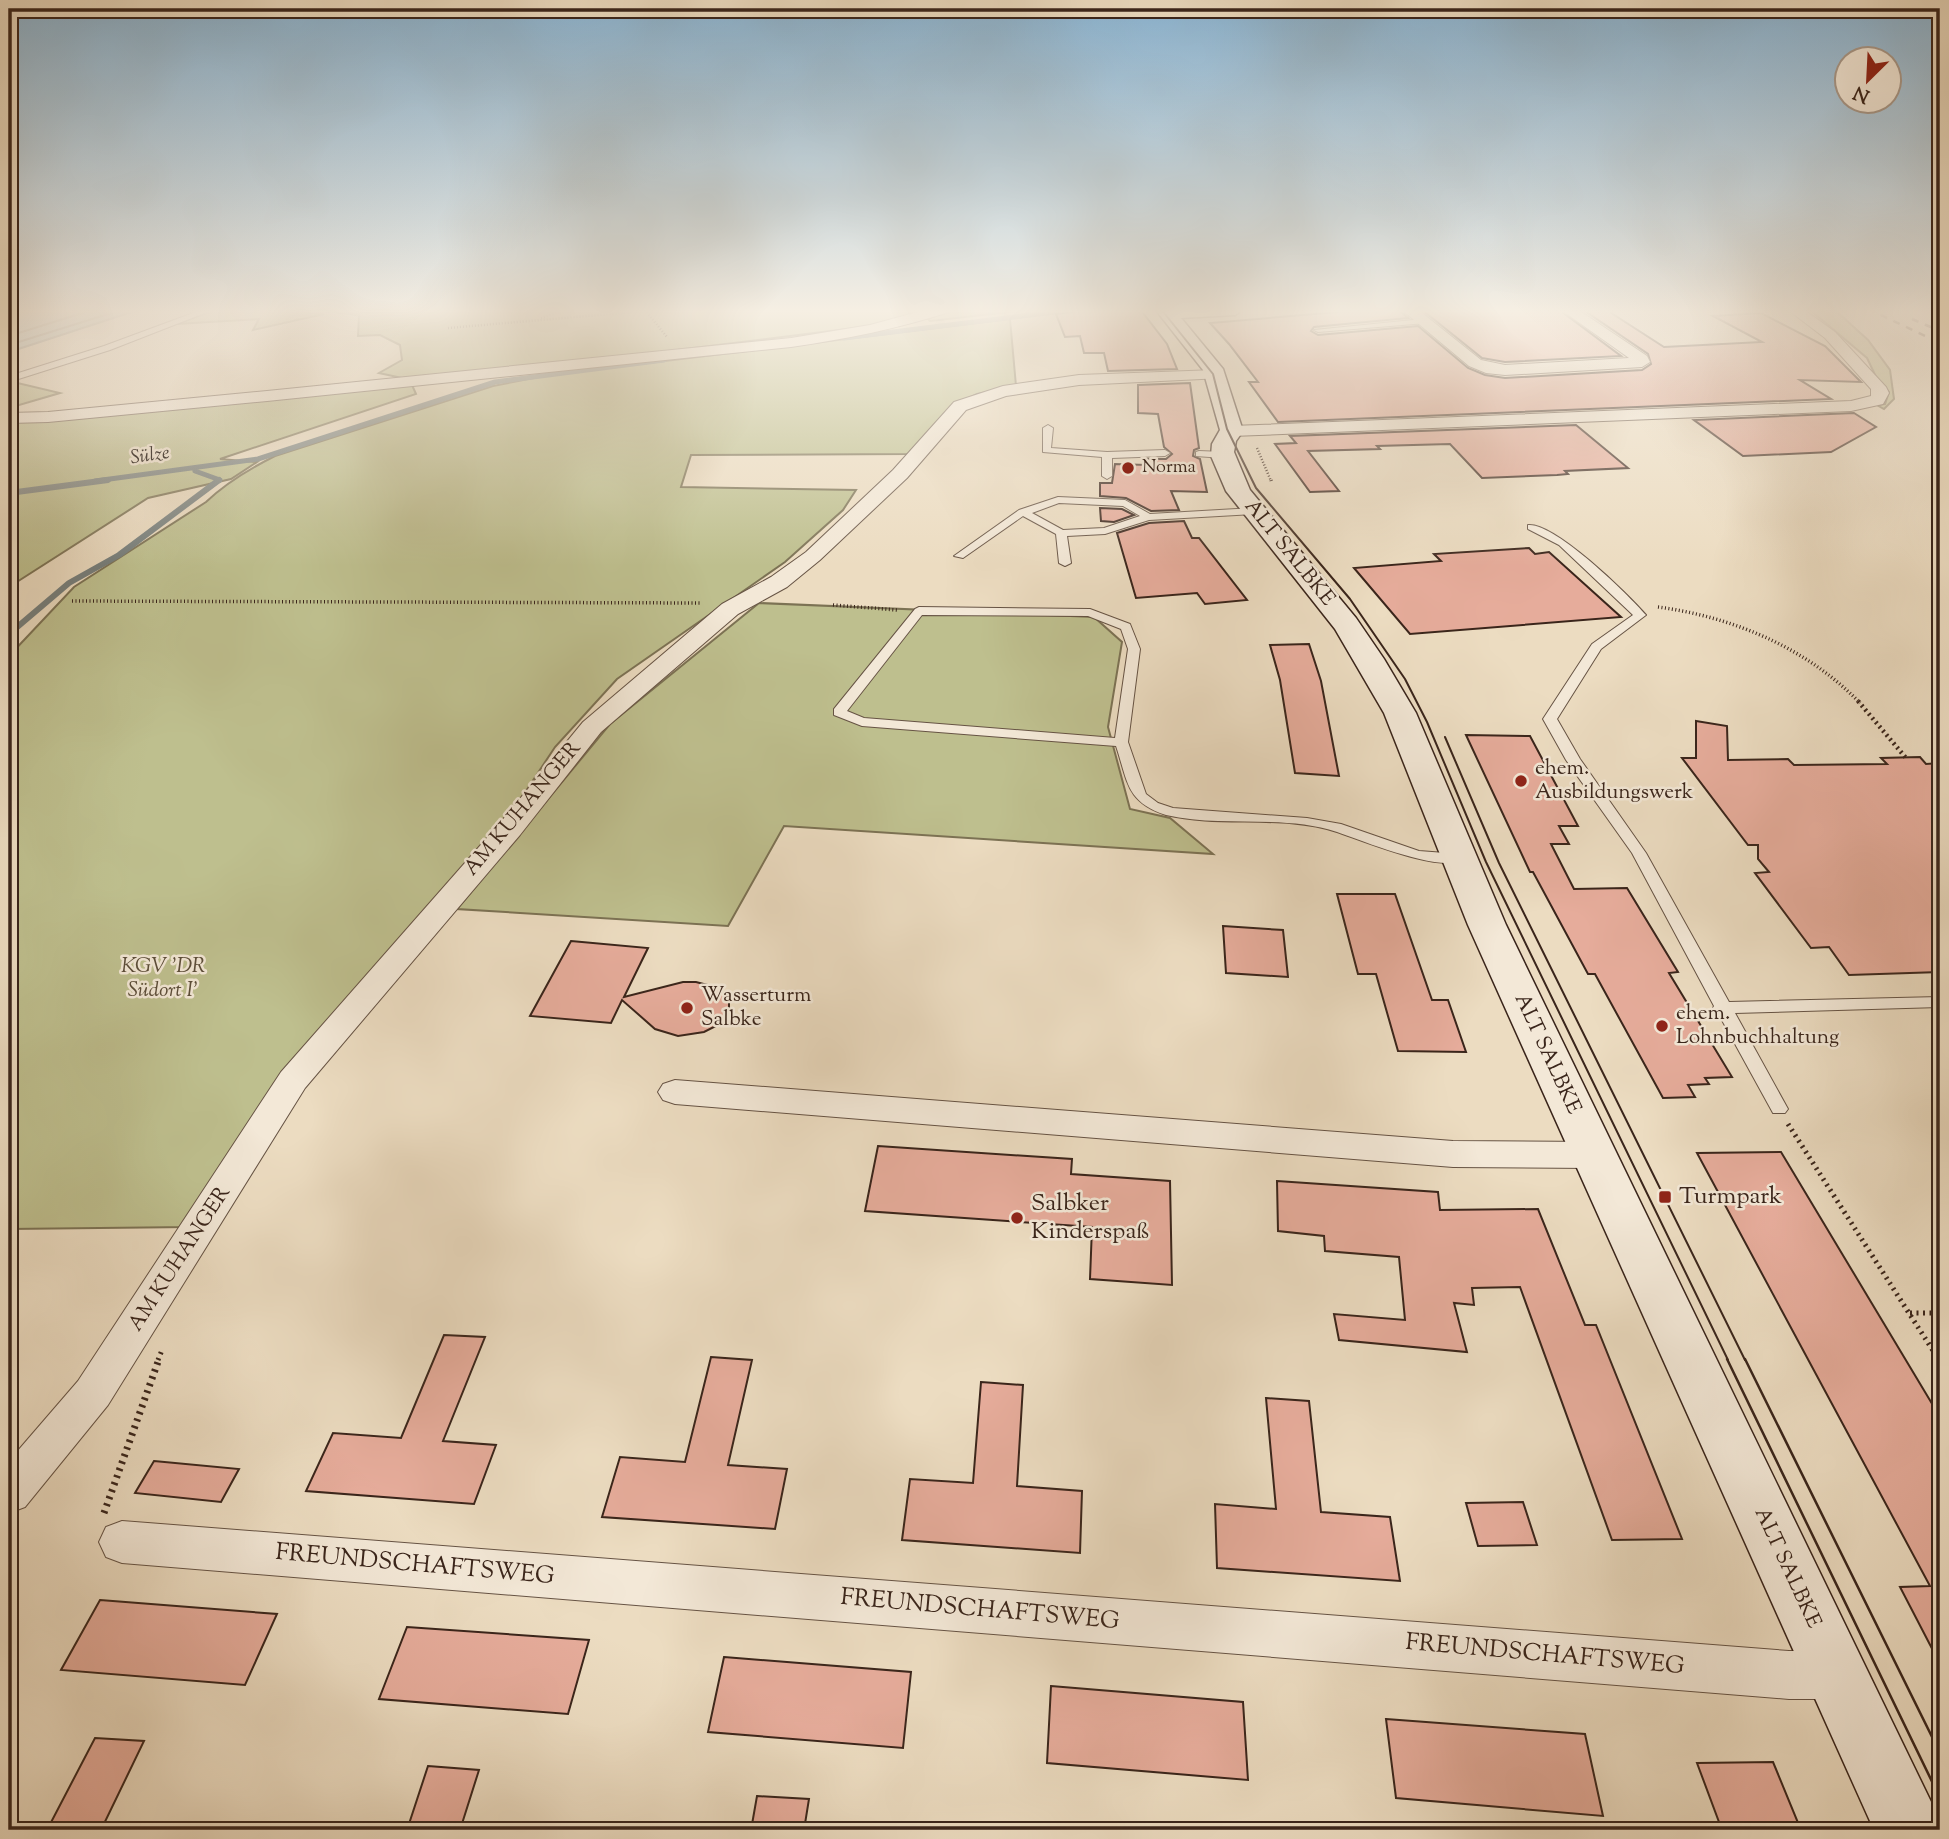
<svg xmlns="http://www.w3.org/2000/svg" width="1949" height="1839" viewBox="0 0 1949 1839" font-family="'Sorts Mill Goudy',serif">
<rect width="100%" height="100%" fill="#ecdcc1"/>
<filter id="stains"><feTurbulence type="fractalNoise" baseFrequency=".00286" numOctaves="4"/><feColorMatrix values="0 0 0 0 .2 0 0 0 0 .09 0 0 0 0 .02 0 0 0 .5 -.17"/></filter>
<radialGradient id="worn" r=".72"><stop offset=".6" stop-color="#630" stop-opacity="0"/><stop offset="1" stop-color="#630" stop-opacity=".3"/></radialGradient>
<!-- green -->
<path fill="#bebf8e" stroke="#7c7254" stroke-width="2" d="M235,309H280L324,314L253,330L259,319L176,324L210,312Z
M307,309H930L886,324L620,357L402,378L379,373L402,360L400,345L380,335L358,336L359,315Z
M948,309H1035L930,321L926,317Z
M1809,309H1834L1868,340L1890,370L1894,399L1884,409L1877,405L1885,404L1889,392L1878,381L1867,358Z
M1010,319L1016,386L977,394L962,401L910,454L691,455L681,487L856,490L843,510L785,562L617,679L555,747L501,829L190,1227L9,1229V656L74,587L206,502C227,482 249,469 275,456L493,386L549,375Z
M9,381L60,393L9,408Z
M412,385L416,394L220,459L257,462L231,479L148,498L9,587V420Z
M759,603L1094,617L1122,642L1108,727L1130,809L1170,818L1213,854L784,826L728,926L457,909L610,724Z"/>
<!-- water -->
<path fill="#9db9bc" stroke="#757e7c" stroke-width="2" d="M9,309H138V310L9,352Z"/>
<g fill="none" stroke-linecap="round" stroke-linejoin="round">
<!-- shore -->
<path stroke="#6c6f6c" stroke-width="2" d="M9,336L95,309
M9,345L124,309"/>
<!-- stream-far1 -->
<path stroke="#757e7c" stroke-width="5" d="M844,338L1079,309
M195,471L220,480L218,481
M95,481L258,459L495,382L664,360"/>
<!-- stream -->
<path stroke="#757e7c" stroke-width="6" d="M9,493L108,480
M9,634L69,583L119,555L219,480"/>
</g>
<!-- building -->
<path fill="#e6ac9b" stroke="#3a251b" stroke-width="2" d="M1095,309H1140L1167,344L1177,369L1108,371L1104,353H1084L1080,336L1065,337L1056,314Z
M1373,309H1398L1408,318L1314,327L1311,331L1318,335L1418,326L1468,368L1485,375L1505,378L1642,370L1651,364L1648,354L1582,309H1605L1664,347L1762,342L1713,316L1761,313L1825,346L1861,382L1800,380L1831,399L1278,422L1249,382H1258L1229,344L1210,323Z
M1421,309H1558L1621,356L1505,362L1482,358Z
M1190,383L1199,448L1194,450L1193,456L1200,459L1207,492L1171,491L1179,510L1151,511L1126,498L1100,496V483H1112L1115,464L1147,465L1146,459H1166L1172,454L1164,447L1158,414L1138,413V385Z
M1854,413L1876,427L1831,452L1743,456L1694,420Z
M1576,425L1628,468L1565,471L1568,474L1557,475L1482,478L1450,444L1377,446L1380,449L1308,451L1339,491L1310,492L1275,444L1296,443L1290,436Z
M1100,508L1122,509L1134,515L1114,522L1101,521Z
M1184,521L1192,538H1199L1247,600L1205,604L1197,593L1136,598L1117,533L1149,523Z
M1529,548L1535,554L1549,552L1621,617L1410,634L1354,568L1441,561L1434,554Z
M1309,644L1321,681L1339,776L1295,773L1280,680L1270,645Z
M1696,721L1727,726L1728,760L1788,759L1794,765L1887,764L1881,758L1920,757L1926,764L1940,763V972L1849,975L1829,947L1811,948L1755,873L1769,872L1758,859V845H1748L1682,758H1696Z
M1466,735L1530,736L1578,826H1559L1569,844H1551L1574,889L1627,888L1678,972L1669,973L1732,1077L1705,1078L1709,1084L1688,1085L1695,1097L1663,1098L1595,974H1588L1533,872H1530Z
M1337,894H1395L1432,1000H1448L1466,1052L1398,1051L1376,974H1358Z
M1223,926L1283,930L1288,977L1226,973Z
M571,941L648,948L624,997L683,982H696L719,988L729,1002V1010L716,1026L704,1032L678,1036L655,1029L622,1000L611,1023L530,1016Z
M878,1146L1072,1159L1071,1174L1170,1181L1172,1285L1090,1279L1092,1227L865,1211Z
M1781,1152L1940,1417V1664L1900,1587L1930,1586L1697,1153Z
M1277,1181L1438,1192L1440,1210L1538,1209L1585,1325H1596L1682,1539L1612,1540L1520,1287L1472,1288L1474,1305L1454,1303L1467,1352L1339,1340L1334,1314L1405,1320L1399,1257L1325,1251L1324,1236L1278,1231Z
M444,1335L485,1337L443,1441L496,1445L474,1504L306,1491L333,1433L401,1438Z
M711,1357L752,1360L728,1465L787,1469L775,1529L602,1517L620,1457L685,1462Z
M981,1382L1023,1385L1017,1486L1082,1491L1080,1553L902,1540L910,1479L973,1483Z
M1266,1398L1309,1401L1321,1512L1390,1517L1400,1581L1217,1568L1215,1504L1276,1509Z
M154,1461L239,1469L221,1502L135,1493Z
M1523,1502L1537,1545L1478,1546L1466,1503Z
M100,1600L277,1614L245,1685L61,1670Z
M407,1627L589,1640L568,1714L379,1699Z
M724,1657L911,1672L903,1748L708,1732Z
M1051,1686L1243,1702L1248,1780L1047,1763Z
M1386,1719L1585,1734L1603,1816L1396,1798Z
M95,1738L144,1741L101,1830H47Z
M1773,1762L1801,1830H1722L1697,1763Z
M428,1766L479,1770L460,1830H407Z
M757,1796L809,1799L804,1830H751Z"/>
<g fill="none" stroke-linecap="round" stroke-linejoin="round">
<!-- lane casing -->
<g stroke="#665344" stroke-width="2">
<path id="lane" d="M204,309H215L110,350L9,382V376L104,346Z
M1423,319L1426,323L1318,332L1314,330Z
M1048,425L1053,428L1051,448L1107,452L1165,450L1170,453L1165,456L1112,458V476L1107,479L1102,476V457L1043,452V428Z
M1199,451L1223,452L1228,455L1223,458L1196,456V452Z
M1058,497L1125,500L1150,514L1254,508L1259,511L1254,514L1149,520L1105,534L1067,536L1071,563L1065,566L1059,563L1056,534L1023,516L963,558L954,556L1019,510ZM1059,503L1123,506L1140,516L1104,528L1063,530L1032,513Z
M1528,525C1554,522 1628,594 1646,615L1601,649L1557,719L1580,759L1646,853L1729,1002L1940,997V1007L1735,1013L1788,1109L1785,1113H1773L1718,1013L1713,1008L1714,1006L1632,853L1566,760L1543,719L1592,644L1633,615L1559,545L1528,529Z
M919,607L1090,609L1130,624L1140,649L1128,742L1146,794L1158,803L1173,808L1307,818L1341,824L1419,851L1458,854L1465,858C1447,876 1361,840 1337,832C1283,814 1221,828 1166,815C1126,802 1128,782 1116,746L862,726L834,715V709L915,609ZM922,615L1088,616L1121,629L1128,649L1115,738L864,718L847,711Z"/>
</g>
<!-- street casing -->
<g stroke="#665344" stroke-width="2">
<path id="street" d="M929,309H951L949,312C897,329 845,339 791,347L267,401L48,422L9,423V413L48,412L267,391L791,338L870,325Z
M1401,309H1417L1481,360L1505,365L1629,358L1560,309H1577L1647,356L1650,362L1642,367L1505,375L1486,373L1469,366Z
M1787,309H1803L1835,332L1886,387L1889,393L1883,404L1851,411L1232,436L1223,431L1232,426L1851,401L1871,396V389L1825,338Z
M1216,370L1224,375L1222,378L1079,385L1006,396L966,410L907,478L820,560L787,587L738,614L601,732L520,835L305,1088L108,1405L25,1507L9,1513V1461L78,1381L281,1072L500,823L583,722L722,604L771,577L806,552L893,470L954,402L1003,386L1079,375Z
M675,1080L1453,1141L1593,1142L1606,1146L1611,1155L1606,1164L1593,1168L1453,1167L675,1104L663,1100L658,1092L663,1084Z
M122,1521L1789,1651H1837L1854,1658L1861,1675L1854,1692L1837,1699H1789L122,1563L106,1557L99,1542L106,1527Z"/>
</g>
<!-- secondary casing -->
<g stroke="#3a251b" stroke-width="3">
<path id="secondary" d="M1155,309H1244L1235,315L1181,318L1223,369L1243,431L1236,441L1234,452L1250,490L1356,618L1384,659L1416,713L1506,925L1933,1806L1940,1830H1874L1468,925L1384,713L1335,629L1226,491L1211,456L1212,444L1220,430L1203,370Z"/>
</g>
<!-- path-far4 -->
<path stroke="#3a251b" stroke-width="2.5" stroke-dasharray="1 2" stroke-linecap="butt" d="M645,310L667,337
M541,318L567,309
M448,328L644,311
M1257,448L1271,481"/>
<!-- path-far3 -->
<path stroke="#3a251b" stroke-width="3.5" stroke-dasharray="1 2.5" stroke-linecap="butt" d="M1271,480L1272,483
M72,601L701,603
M833,605L897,610
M1658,607C1733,617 1807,648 1860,703"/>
<!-- path-far2 -->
<path stroke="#3a251b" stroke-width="4.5" stroke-dasharray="2 3.5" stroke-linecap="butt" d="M1858,701L1906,758"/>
<!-- path-far1 -->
<path stroke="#3a251b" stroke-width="5" stroke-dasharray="2 4.5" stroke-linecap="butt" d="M1933,1109L1940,1120
M1788,1124L1939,1360
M1910,1313H1940
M158,1360L162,1350"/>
<!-- path -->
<path stroke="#3a251b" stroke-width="7" stroke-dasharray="2.5 5" stroke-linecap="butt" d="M1938,1359L1940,1362
M104,1513L159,1359"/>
<!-- lane -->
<use href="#lane" fill="#f3e8d7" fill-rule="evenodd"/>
<!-- street -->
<use href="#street" fill="#f3e8d7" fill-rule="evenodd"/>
<!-- secondary -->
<use href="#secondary" fill="#f3e8d7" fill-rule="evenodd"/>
<!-- tram-far1 -->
<path stroke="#3a251b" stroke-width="2" d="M1161,309L1213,374L1227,429L1256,488L1350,599L1405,679L1427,722L1486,862L1728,1360
M1445,737L1499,863L1745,1360"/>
<!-- tram -->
<path stroke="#3a251b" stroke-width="2.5" d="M1727,1359L1940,1798
M1745,1359L1940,1753"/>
<!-- rail -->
<path stroke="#3a251b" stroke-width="2.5" stroke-dasharray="7 7" stroke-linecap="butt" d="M1868,309L1940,343
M1912,319L1940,331"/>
</g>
<!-- sky -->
<linearGradient id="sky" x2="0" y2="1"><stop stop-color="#8ab6d6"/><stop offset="0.55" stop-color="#f6efe3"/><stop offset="1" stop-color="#f6efe3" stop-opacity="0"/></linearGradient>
<rect width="1949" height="566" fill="url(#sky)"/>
<!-- markers -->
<g fill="#8f2418" stroke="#f3e8d7" stroke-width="2.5">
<circle cx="1128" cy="468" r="7"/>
<circle cx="1521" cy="781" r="7"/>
<circle cx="687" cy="1008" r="7"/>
<circle cx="1662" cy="1026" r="7"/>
<rect x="1658" y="1190" width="14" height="14" rx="3.5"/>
<circle cx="1017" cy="1218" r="7"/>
</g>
<g text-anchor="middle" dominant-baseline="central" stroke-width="5" stroke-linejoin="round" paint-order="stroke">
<!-- far-poi labels -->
<g font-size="18" fill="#3a251b" stroke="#f3e8d7" text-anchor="start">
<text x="1142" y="468">Norma</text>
</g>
<!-- far-water labels -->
<g font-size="19" font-style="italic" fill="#534a43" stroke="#f3e8d7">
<text transform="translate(150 456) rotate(-8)">Sülze</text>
</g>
<!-- street labels -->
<g font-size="21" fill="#3a251b" stroke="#f3e8d7">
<text transform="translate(1289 553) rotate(51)">ALT SALBKE</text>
<text transform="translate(523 809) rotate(-50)">AM KUHANGER</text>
<text transform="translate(1547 1054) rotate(65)">ALT SALBKE</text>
<text transform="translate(180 1259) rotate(-57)">AM KUHANGER</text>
<text transform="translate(1787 1568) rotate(65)">ALT SALBKE</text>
</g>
<!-- poi labels -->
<g font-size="21" fill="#3a251b" stroke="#f3e8d7" text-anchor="start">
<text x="1535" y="769">ehem.<tspan x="1535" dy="24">Ausbildungswerk</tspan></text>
<text x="701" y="996">Wasserturm<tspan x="701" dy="24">Salbke</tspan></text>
<text x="1676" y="1014">ehem.<tspan x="1676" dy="24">Lohnbuchhaltung</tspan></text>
</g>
<!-- park labels -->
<g font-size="21" font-style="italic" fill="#5b4c38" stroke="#f3e8d7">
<text x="163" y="967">KGV 'DR<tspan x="163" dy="24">Südort I'</tspan></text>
</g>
<!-- near-poi labels -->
<g font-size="24" fill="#3a251b" stroke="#f3e8d7" text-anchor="start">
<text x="1679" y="1197">Turmpark</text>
<text x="1031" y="1204">Salbker<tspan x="1031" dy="28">Kinderspaß</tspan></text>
</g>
<!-- near-street labels -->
<g font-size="24" fill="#3a251b" stroke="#f3e8d7">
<text transform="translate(415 1565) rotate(5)">FREUNDSCHAFTSWEG</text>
<text transform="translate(980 1610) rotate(5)">FREUNDSCHAFTSWEG</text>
<text transform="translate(1545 1655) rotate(5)">FREUNDSCHAFTSWEG</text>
</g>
</g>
<!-- margin -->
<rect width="1949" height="1839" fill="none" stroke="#ecdcc1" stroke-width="35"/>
<rect x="10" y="10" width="1928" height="1818" fill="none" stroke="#3a251b" stroke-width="3.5"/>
<rect x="18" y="18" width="1914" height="1804" fill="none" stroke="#3a251b" stroke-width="2"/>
<!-- north arrow -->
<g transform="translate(1868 80) rotate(204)"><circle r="33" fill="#f3e8d7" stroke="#a99a8c" stroke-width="2"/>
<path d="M0-5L12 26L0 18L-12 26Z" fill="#8f2418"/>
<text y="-10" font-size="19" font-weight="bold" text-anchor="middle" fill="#3a251b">N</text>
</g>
<rect width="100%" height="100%" filter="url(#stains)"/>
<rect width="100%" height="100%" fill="url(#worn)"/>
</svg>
